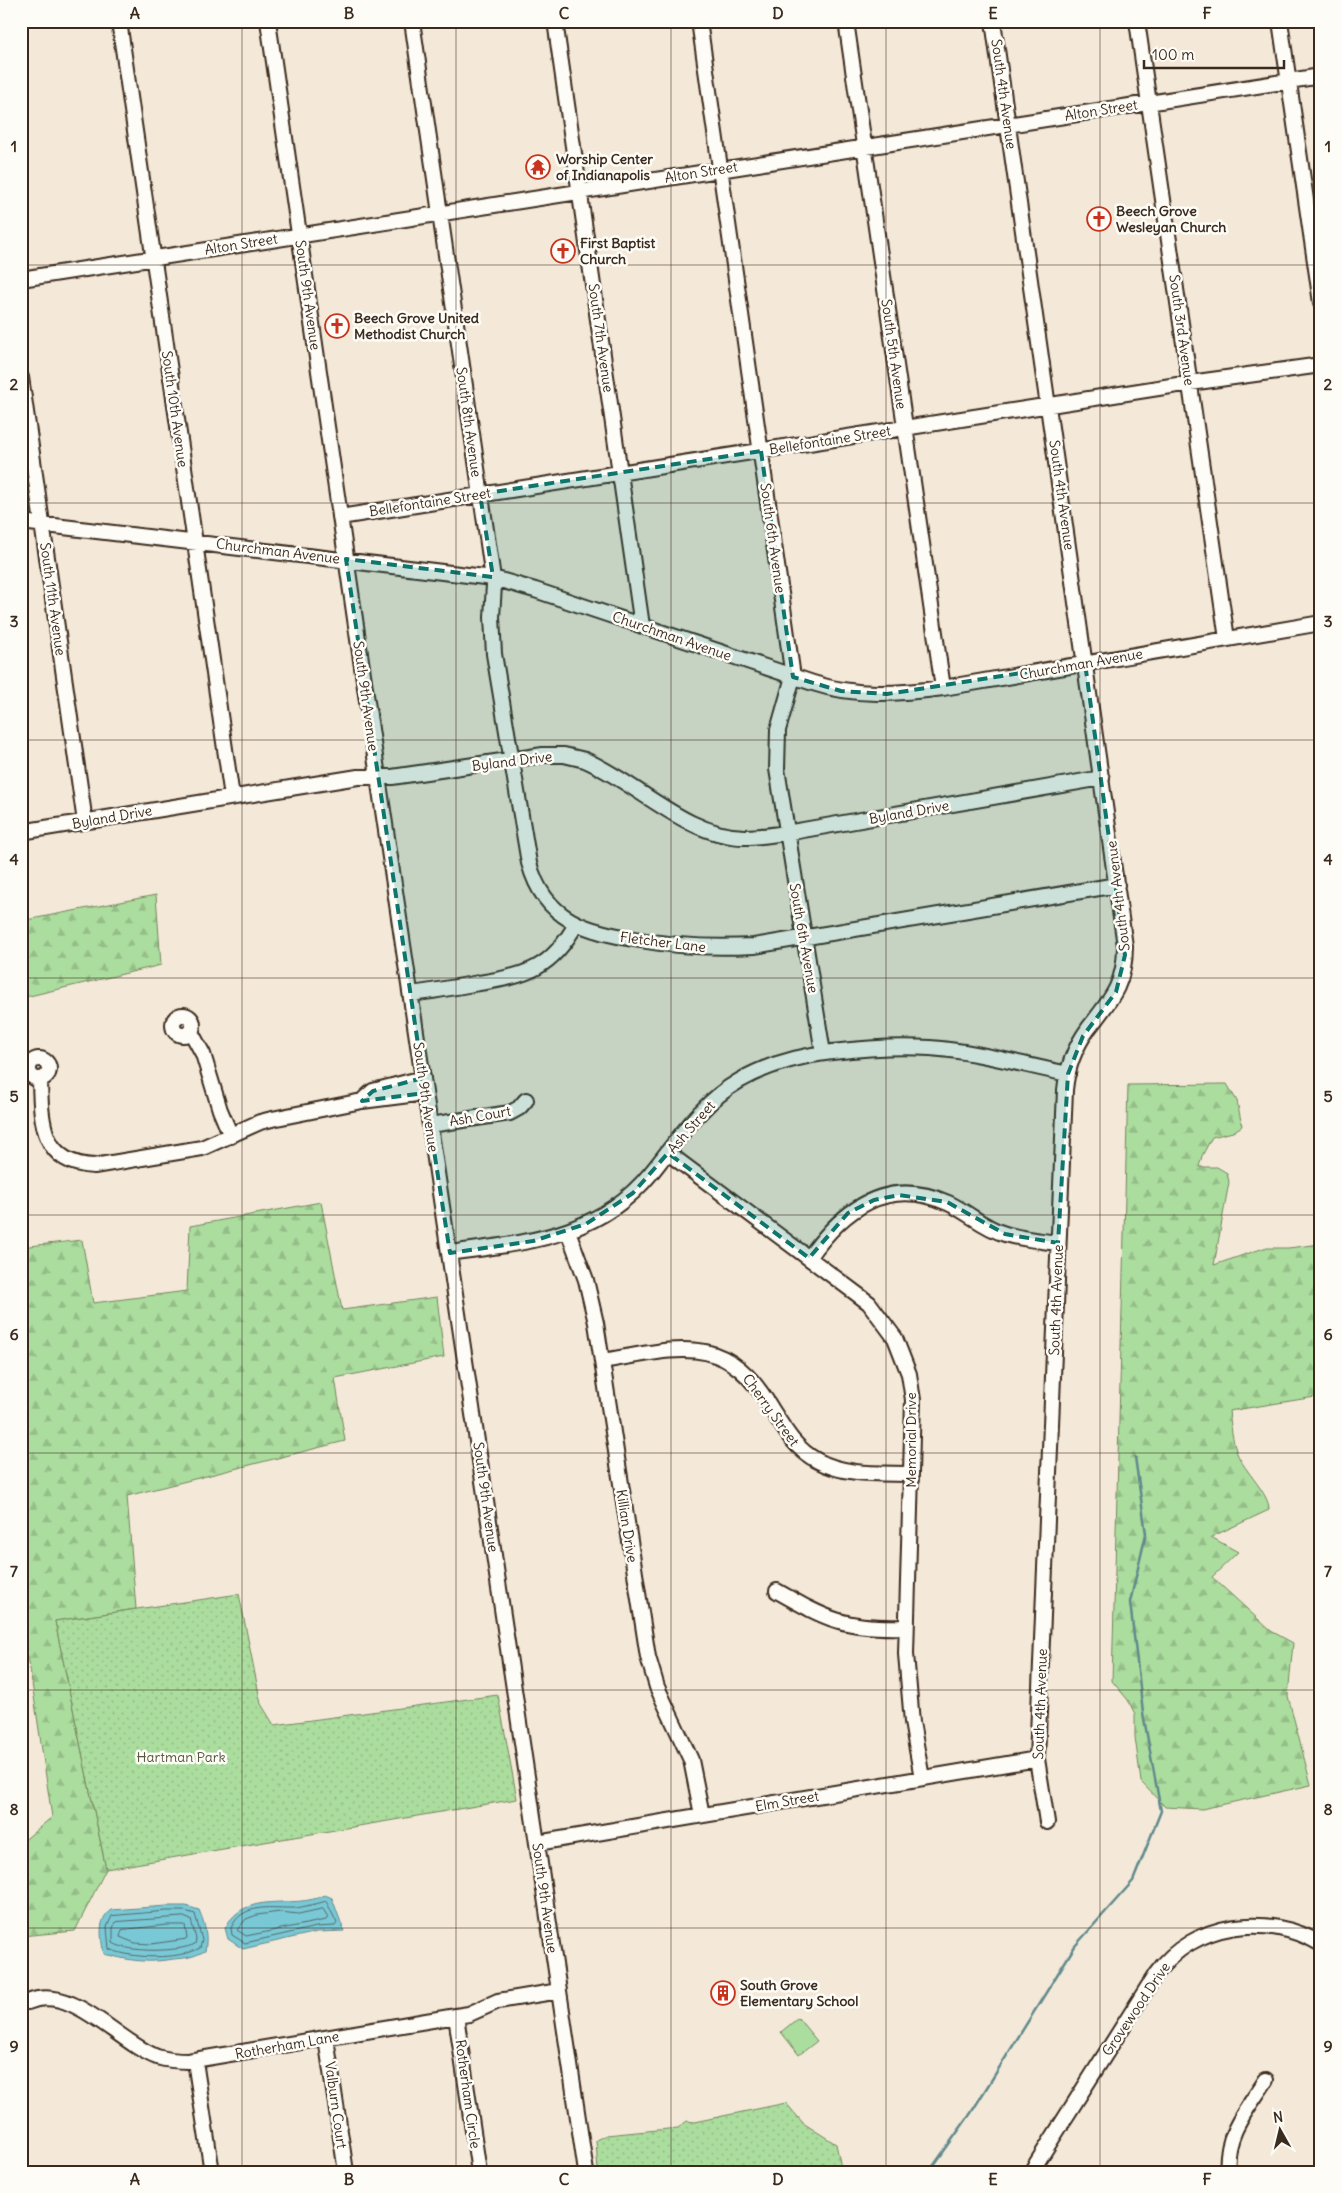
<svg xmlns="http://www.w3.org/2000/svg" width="1342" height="2193" viewBox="0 0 1342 2193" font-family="Delius,sans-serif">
<defs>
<pattern id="forest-firs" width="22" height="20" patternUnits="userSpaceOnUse" patternTransform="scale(1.25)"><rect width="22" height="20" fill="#abdd9e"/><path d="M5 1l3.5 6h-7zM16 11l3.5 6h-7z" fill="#94be88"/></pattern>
<pattern id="park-dots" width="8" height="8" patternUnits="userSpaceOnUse" patternTransform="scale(1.25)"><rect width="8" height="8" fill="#abdd9e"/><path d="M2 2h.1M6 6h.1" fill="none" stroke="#94be88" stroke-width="1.8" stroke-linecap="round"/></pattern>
</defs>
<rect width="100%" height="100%" fill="#f4e9d8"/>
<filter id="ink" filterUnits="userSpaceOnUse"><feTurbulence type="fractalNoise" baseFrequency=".02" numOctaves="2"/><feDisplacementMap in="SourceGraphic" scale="10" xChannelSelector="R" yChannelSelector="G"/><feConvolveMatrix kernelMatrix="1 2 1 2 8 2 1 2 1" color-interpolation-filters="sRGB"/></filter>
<g filter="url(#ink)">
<!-- grass -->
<path fill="#abdd9e" stroke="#73845e" d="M798,2018L817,2041L799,2055L781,2032Z"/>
<!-- forest -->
<path fill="url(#forest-firs)" stroke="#73845e" d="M156,895L161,965L21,998V921Z
M1227,1084L1237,1101L1242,1126L1233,1132L1212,1137L1202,1156L1199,1167H1217L1227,1173L1229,1182L1214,1265L1264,1248H1288L1321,1244V1396L1229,1411C1231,1424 1232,1440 1237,1453C1244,1471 1270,1494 1269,1510L1211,1537L1238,1552L1212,1577L1271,1631L1293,1643L1288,1696L1311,1785L1202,1809L1165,1807L1141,1782L1135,1737V1714L1128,1700L1112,1681L1128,1085Z
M321,1202L342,1310L437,1297L444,1357L335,1378L345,1441L127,1496L136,1609L55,1621L106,1869L75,1931L21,1936V1843L52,1817L21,1609V1247L82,1240L93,1303L187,1291L190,1226Z"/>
<!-- park -->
<path fill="url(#park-dots)" stroke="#73845e" d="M239,1594L261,1704L274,1725L498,1695L517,1799L106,1869L55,1621Z
M786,2103L803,2123L836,2144L842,2172H598L596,2140L606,2135L678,2128L687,2121L694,2122Z"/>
<!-- water -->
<path fill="#79c8d6" stroke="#60898c" d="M325,1895L332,1898L344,1931L317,1932L243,1949L228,1939L225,1928C246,1888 293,1911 325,1895Z
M167,1906H186L199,1910C205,1924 208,1936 205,1951C187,1960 185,1957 167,1960C142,1963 128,1960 104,1954C101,1940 97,1919 111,1910Z"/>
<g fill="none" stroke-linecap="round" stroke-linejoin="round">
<!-- shore -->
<path stroke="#546968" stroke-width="1" d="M326,1901L337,1923L335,1926L316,1927L245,1943L232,1935L231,1928C243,1901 273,1909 296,1908C302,1907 321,1903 326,1901Z
M323,1909L328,1917L326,1920L246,1936L237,1930L246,1919L257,1915L280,1912L298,1914Z
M167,1911H185L195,1914L202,1940L200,1948C178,1960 132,1959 109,1949L107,1927L112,1916Z
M184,1917L191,1920L196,1939L195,1944C179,1952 129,1953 113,1943V1928L116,1922Z
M168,1925H185L187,1939L151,1944L135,1943L120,1937L122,1930Z"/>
<!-- stream -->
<path stroke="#60898c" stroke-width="2.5" d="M929,2172L971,2113L1075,1946L1133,1881L1161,1811L1143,1713L1130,1602L1146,1534L1135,1457"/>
<!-- minor casing -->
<g stroke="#3b2a1e" stroke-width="18">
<path id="minor" d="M119,21L232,797
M268,21L378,777L586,2172
M412,21L494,585L492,617L494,654L529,863C545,922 587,931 640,940C679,947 715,948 754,946L1117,885
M555,21L642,626
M699,21L793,677L778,730L777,769L823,1053
M846,21L943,688
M993,21L1125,946C1125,986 1110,1000 1088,1029C1075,1047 1067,1069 1065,1090L1037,1759L1047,1822
M1137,21L1227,639
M1280,21L1321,303
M21,279L1321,76
M21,377L85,822
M340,517L1190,383L1321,365
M21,522L493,578L535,590L813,683C856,697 898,694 943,688L1321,623
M21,832L358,777H392L543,755H564L585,760C636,782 687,837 745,837C759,837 772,835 786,833L1102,778
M411,994C434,991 457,987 479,983C527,976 552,968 576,924
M173 1025a10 10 0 1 1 20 0a10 10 0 1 1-20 0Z
M191,1032L203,1054L220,1110L231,1136
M29 1069a10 10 0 1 1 20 0a10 10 0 1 1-20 0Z
M40,1080C41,1120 41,1164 94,1166L202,1148L260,1122L272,1119L362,1101L425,1093
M364,1099L373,1091L423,1078
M430,1125L510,1113L519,1108L526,1100
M668,1153L869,1303L895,1338L909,1374L913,1400L906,1654L912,1722L922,1778
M568,1231L586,1280L596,1323L648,1657L657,1687L691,1760L702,1815
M450,1253C527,1242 598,1238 651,1173C678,1140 701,1103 739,1081C768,1064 799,1056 832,1052C865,1048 897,1046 930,1048C976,1051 1023,1065 1068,1074
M809,1258C843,1209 887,1176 948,1203C968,1212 984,1228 1005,1234C1022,1239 1040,1241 1058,1243
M602,1361C678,1349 725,1330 771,1408C784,1429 795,1449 818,1461C846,1476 881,1473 911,1474
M777,1591C828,1620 845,1629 906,1627
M537,1843L1037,1759
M28,2002C73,1983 117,2042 157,2057C167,2060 178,2061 188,2061L456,2016L469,2014L498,2001L559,1991
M456,2016L479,2172
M326,2038L346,2172
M195,2061L212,2172
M1031,2172L1156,1974C1193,1922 1268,1912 1321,1944
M1228,2172C1224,2134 1247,2110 1266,2080"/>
</g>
<!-- minor -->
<use href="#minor" stroke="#fdfcf7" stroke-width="14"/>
</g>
</g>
<!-- marked area -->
<path fill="#0f766e" fill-opacity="0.2" stroke="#0f766e" stroke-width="4" stroke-dasharray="10 6" stroke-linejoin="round" d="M761,451L793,677L841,691L887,694L1085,663L1125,955L1116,992L1083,1036L1068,1074L1058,1243L1005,1234L947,1202L899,1195L874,1200L848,1213L809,1258L668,1153L633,1193L586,1224L533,1241L450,1253L425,1093L362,1101L373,1091L423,1078L346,559L493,577L480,494Z"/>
<!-- grid -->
<path fill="none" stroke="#3b2a1e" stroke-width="1" stroke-opacity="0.55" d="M242,21V2172M456,21V2172M671,21V2172M886,21V2172M1100,21V2172M21,265H1321M21,503H1321M21,740H1321M21,978H1321M21,1215H1321M21,1453H1321M21,1690H1321M21,1928H1321"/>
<!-- icons -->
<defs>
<g id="temple-ring" transform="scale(1.25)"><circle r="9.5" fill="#fdfcf7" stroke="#c8321e" stroke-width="1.5"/><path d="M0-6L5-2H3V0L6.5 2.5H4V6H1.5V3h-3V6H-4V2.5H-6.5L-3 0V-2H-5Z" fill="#c8321e"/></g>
<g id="church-ring" transform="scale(1.25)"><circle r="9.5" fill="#fdfcf7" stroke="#c8321e" stroke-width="1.5"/><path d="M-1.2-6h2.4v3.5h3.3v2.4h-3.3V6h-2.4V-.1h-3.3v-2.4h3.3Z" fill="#c8321e"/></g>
<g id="building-ring" transform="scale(1.25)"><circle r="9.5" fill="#fdfcf7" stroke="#c8321e" stroke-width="1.5"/><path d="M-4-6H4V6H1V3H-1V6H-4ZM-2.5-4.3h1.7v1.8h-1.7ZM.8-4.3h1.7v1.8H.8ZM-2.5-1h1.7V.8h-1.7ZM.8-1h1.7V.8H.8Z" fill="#c8321e"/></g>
</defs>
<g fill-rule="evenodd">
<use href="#temple-ring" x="538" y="167"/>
<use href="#church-ring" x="1099" y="219"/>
<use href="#church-ring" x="563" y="251"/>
<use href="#church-ring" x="337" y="326"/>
<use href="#building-ring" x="723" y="1993"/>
</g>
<g text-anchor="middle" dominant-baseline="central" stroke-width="5" stroke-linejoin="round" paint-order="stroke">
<!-- street labels -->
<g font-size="14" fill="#3b2a1e" stroke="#fdfcf7">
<text transform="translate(1004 94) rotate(82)">South 4th Avenue</text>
<text transform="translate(1101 110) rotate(-9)">Alton Street</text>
<text transform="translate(701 172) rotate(-9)">Alton Street</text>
<text transform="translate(241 244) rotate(-9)">Alton Street</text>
<text transform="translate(308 295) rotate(82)">South 9th Avenue</text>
<text transform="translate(1182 330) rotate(82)">South 3rd Avenue</text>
<text transform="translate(601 338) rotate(82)">South 7th Avenue</text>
<text transform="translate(894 354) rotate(82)">South 5th Avenue</text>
<text transform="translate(175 409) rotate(82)">South 10th Avenue</text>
<text transform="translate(469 422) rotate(82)">South 8th Avenue</text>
<text transform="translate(830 440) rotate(-9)">Bellefontaine Street</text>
<text transform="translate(1062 495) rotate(82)">South 4th Avenue</text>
<text transform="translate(430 502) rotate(-9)">Bellefontaine Street</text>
<text transform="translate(773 538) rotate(82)">South 6th Avenue</text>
<text transform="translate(278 551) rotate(7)">Churchman Avenue</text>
<text transform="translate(53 599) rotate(82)">South 11th Avenue</text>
<text transform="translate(672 636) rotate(19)">Churchman Avenue</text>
<text transform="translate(1081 664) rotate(-10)">Churchman Avenue</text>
<text transform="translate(366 696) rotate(82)">South 9th Avenue</text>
<text transform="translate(512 761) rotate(-7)">Byland Drive</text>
<text transform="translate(909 812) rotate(-10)">Byland Drive</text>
<text transform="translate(112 817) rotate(-10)">Byland Drive</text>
<text transform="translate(1118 896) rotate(-97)">South 4th Avenue</text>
<text transform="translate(804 938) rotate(80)">South 6th Avenue</text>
<text transform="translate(663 942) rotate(7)">Fletcher Lane</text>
<text transform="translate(426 1097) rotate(82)">South 9th Avenue</text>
<text transform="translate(480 1116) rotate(-10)">Ash Court</text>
<text transform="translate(691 1127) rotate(-49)">Ash Street</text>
<text transform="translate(1056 1300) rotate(-88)">South 4th Avenue</text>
<text transform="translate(771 1410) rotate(54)">Cherry Street</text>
<text transform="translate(911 1440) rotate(-90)">Memorial Drive</text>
<text transform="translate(486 1497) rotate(82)">South 9th Avenue</text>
<text transform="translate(627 1526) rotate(81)">Killian Drive</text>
<text transform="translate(1040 1704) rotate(-88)">South 4th Avenue</text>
<text transform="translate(787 1801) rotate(-10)">Elm Street</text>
<text transform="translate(545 1898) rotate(82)">South 9th Avenue</text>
<text transform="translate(1136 2009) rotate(-56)">Grovewood Drive</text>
<text transform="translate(287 2045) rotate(-10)">Rotherham Lane</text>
<text transform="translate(468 2094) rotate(82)">Rotherham Circle</text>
<text transform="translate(336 2105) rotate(82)">Valburn Court</text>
</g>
<!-- poi labels -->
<g font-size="14" font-weight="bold" fill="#3b2a1e" stroke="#fdfcf7" text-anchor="start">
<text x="556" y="159">Worship Center<tspan x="556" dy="16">of Indianapolis</tspan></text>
<text x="1116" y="211">Beech Grove<tspan x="1116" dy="16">Wesleyan Church</tspan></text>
<text x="580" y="243">First Baptist<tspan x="580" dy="16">Church</tspan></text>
<text x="354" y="318">Beech Grove United<tspan x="354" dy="16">Methodist Church</tspan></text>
<text x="740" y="1985">South Grove<tspan x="740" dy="16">Elementary School</tspan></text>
</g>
<!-- park labels -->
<g font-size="14" fill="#57573e" stroke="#fdfcf7">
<text x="181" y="1757">Hartman Park</text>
</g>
</g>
<!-- margin -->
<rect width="1342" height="2193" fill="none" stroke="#fdfcf7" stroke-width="55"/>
<!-- north arrow -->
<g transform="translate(1280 2130) rotate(352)" stroke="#fdfcf7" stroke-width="4" paint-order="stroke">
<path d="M0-4L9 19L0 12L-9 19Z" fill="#3b2a1e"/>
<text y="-8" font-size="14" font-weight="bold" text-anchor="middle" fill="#3b2a1e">N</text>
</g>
<!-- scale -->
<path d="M1144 60v8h140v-8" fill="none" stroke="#3b2a1e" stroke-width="2.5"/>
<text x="1152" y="60" font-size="15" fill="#3b2a1e" stroke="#fdfcf7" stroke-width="4" paint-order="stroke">100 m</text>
<rect x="28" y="28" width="1286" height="2138" fill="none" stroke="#3b2a1e" stroke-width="2"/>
<g font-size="16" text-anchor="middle" font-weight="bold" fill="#3b2a1e">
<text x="135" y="19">A</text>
<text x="349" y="19">B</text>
<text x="564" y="19">C</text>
<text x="778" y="19">D</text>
<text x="993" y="19">E</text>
<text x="1207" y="19">F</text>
<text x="14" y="152">1</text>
<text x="1328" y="152">1</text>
<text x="14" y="390">2</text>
<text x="1328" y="390">2</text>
<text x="14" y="627">3</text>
<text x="1328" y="627">3</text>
<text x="14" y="865">4</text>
<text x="1328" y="865">4</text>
<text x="14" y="1102">5</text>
<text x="1328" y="1102">5</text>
<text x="14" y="1340">6</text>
<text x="1328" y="1340">6</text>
<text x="14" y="1577">7</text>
<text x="1328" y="1577">7</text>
<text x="14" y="1815">8</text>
<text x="1328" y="1815">8</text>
<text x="14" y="2052">9</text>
<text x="1328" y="2052">9</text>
<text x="135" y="2185">A</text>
<text x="349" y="2185">B</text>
<text x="564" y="2185">C</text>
<text x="778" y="2185">D</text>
<text x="993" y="2185">E</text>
<text x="1207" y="2185">F</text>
</g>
</svg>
